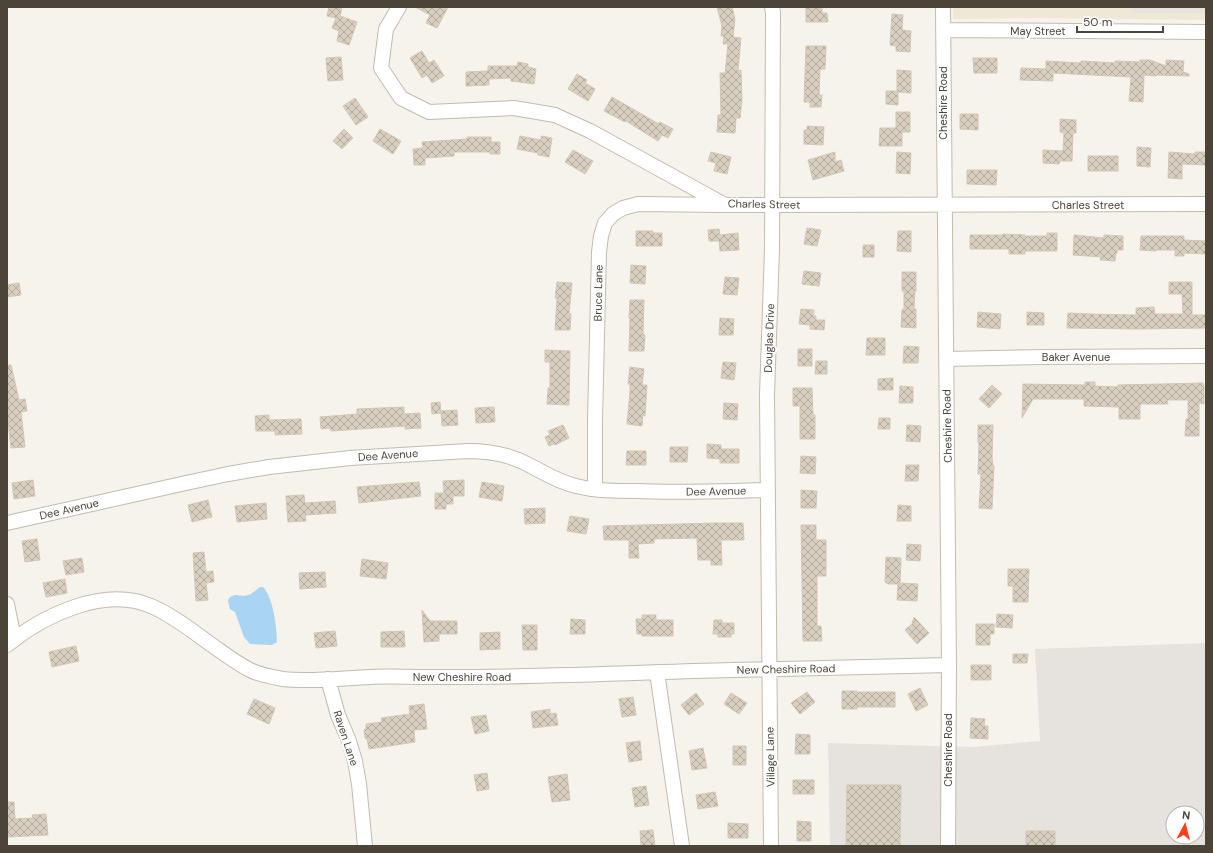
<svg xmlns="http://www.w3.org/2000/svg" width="1213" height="853" viewBox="0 0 1213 853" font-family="'DM Sans',sans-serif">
<defs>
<pattern id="building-cross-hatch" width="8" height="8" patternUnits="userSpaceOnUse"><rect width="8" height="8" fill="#d8cfc1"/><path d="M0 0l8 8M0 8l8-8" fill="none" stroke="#b1aa9e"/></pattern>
</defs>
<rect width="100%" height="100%" fill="#f6f3ec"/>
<!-- industrial -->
<path fill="#e6e2dd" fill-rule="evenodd" d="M1206,643V846H830L828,743L972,747L1040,741L1035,649ZM1173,813H1197V837H1173Z"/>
<!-- education -->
<path fill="#efe8d6" d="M953,7H1206V20L1036,18L953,19Z"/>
<!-- parking -->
<path fill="#e5e3e0" d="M1132,7H1206V13H1132Z"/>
<!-- water -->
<path fill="#a9d4f2" d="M260,587H263C273,597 277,628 277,642L272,645L250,644L244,637L235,612L230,609L229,606L228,600L230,597L235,595L245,596L251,594Z"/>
<!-- building -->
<path fill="url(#building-cross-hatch)" stroke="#d3c7b4" d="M329,7H342L340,16L357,22L349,45L337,41L339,31L332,28L336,18L327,16Z
M415,7H448L437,28L426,23L430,15Z
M717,7H732L735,19L733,37L741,38L738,71L741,70L742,99L740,118H736L735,133L717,132L718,115H721L720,73H725L728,44H723L724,36H721L722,26Z
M806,7H822V13H827L828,22H806Z
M892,14L903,15L902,30L911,31L910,52L896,51V46L890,45Z
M806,46H826L825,69H820L819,95H822L821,107H810V102H804Z
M422,51L429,63L434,60L444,76L432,83L427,75L422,78L410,58Z
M341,57L343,80L328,81L326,58Z
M973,58H997V73H974Z
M1140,60H1150L1166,66V60L1184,61L1183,72L1189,74V76L1156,75V76L1144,75L1143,102L1129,101L1131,77L1053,73V81L1020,80L1021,68L1046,69V61L1081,63V61L1115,63V61L1140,62Z
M518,62L528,64V67L536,69L534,84L511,81V78L489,79V85L466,86V72L488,71V66H517Z
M897,70L911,71V93L898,92V105L886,104V91H897Z
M577,74L587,80L585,83L595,89L588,101L568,89Z
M612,97L659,124L660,122L673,129L668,138L662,135L658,141L626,121L625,122L604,111Z
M355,98L368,117L356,125L343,106Z
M896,112H910V132H902V146H879L880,128H896Z
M960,114H978V130L960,129Z
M1060,119L1076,120V133H1073L1072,161H1060L1059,164L1043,163V150L1063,151L1064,133L1060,132Z
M807,126L824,127L823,145L804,144V130H807Z
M344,129L353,138L342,149L333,141Z
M380,129L401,141L393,154L373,141Z
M520,136L541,140V136L552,138L549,157L538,155V153L517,149Z
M467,137H491V142H500V154H490V152H454V156L425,158V165H414L413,149L423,148L422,142L467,139Z
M1137,147L1151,148L1150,167L1137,166Z
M573,150L593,161L585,174L565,162Z
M711,152L731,157L727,174L714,171L716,163L708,161Z
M835,152V162L841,160L844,171L813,180L808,160Z
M897,152L911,153L910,174L896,173Z
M1169,152L1195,154V152H1206V165L1182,164V179L1168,178Z
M1088,156H1118V171H1088Z
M967,170H997L996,185L967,184Z
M807,228L821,230L817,246L804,244Z
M719,229L720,235L738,233L739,250L720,251L719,241H709L708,230Z
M636,231H653V233H662V246H636Z
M898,231H911V252L897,251Z
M1047,233H1057V251H1025V254H1009V249H970V235H1003V234L1025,235V236H1047Z
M1074,235L1104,238V235L1123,236V250H1117V253H1116L1115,261L1100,260L1101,257L1073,255Z
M1141,236H1184V240L1206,241V254L1184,253V256H1175V250H1156V251L1140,250Z
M863,245H874V257H863Z
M631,265L646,266L645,284L630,283Z
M804,271L821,273L819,286L802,284Z
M902,272H916V291H915L914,309H916V328L901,327L902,310L904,308V291H902Z
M725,277L739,278L737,295L723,294Z
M557,282L572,283L569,314H571L570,330H555L557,298H555Z
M1169,282H1192V315H1206V328L1136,329L1067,328L1068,313L1091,314L1136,315V308L1154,307L1155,314H1183L1182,294H1169Z
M19,283L21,295L7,297V285Z
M630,300H644L643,334L645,335L644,351H629L630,318H629Z
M801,309L814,310L813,316H816V320H825L824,330L810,329V325L799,324Z
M978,312L1001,314L1000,329L977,327Z
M1027,312L1044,313V325H1027Z
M720,318L734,319L733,335H719Z
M867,338H885V355H866Z
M904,346L919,347L918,363H903Z
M798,349H812V366H798Z
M545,350L570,351L569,405L547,404L548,388H550V362H545Z
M816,361H827V374H815Z
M723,362L736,363L734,380L721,378Z
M7,365H11L19,400L25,399L27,411L21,412L25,447L11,448L7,413Z
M630,367L644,369L642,385H647L645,416L643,415L642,426L627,424L630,392V384H628Z
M893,378V390H878V379Z
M1085,382H1095V386L1118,387V385L1203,383V384L1204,385V404L1199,403V436H1185L1186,419H1188V400H1167L1168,404H1140V419H1119V407L1084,406V399H1033L1022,418L1023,384L1085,385Z
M992,385L1002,394L989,408L979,399Z
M900,386L913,387V403H899Z
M793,388H812L813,415H815V439H800V406H793Z
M440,402L441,413L432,414L431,403Z
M724,403L738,404L737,420L723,419Z
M404,407V414L420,413L421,428L405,429V426L331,431L330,428L321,429L320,417L357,414V409Z
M494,407L495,422L476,423L475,408Z
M457,410L458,425L442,426L441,411Z
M269,415V420L301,419L302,434L275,435V431H256L255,416Z
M879,418H890V429H878Z
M563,425L569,438L555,445L554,444L549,446L545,437L550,435L548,431Z
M907,425L921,426L920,442L906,441Z
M978,425H993L992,457L993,466H994L992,509L979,508L981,474H978L979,443H978Z
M707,444L721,445V449H739V463H720V459L707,458Z
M670,447H688L687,462H670Z
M627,451H646V465H626Z
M801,456L816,457L815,474L800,473Z
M906,465H919L918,481H905Z
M33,480L35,496L14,499L12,483Z
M464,480V496H453V504H446V509H435V493H444L443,481Z
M419,482L421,496L359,503L357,487Z
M482,482L504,486L502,501L479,497Z
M801,490L817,491L816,508H801Z
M304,495L305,503L335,501L336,513L305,515L306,521L288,522L286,496Z
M208,500L212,517L192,522L188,505Z
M266,503L267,519L237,522L235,506Z
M898,505L911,506V521H897Z
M545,508V523L525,524L524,509Z
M570,516L589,519L586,534L567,531Z
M716,523H743L744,540H721L722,565H711V560H698L697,538L654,539V543L638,544L639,558H629V540H604L603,526Z
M801,525H816V540H826V576H817V626H821L822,641H803Z
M37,539L40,560L25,562L22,541Z
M907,544L921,545L920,561L906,560Z
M204,552L206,572L213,571L214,582L206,583L208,600L196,601L193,553Z
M886,557L901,558L900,583L918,584L917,601L897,600L898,584H888L885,582Z
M82,558L84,572L66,575L63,561Z
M362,559L388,563L386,579L360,576Z
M1008,569H1029L1028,602H1013V586H1008Z
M325,572L326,587L300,589L299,573Z
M65,579L67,593L46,597L43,583Z
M422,610L430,621H457V634H439V641L424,642Z
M997,614L1013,615L1012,628L996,627Z
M642,615H656V620H673V636H642V634H637L636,619H642Z
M914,617L929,633L917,644L905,630L912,624Z
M571,619L585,620V634H570Z
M714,620H722V623H734V634H731V637H718V634H713Z
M976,624H994V634H990V645H976Z
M522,625H537V650H523Z
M335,631L337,646L316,648L314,633Z
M404,631L405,647H381V632Z
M500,632V649L480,650V633Z
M76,646L79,661L52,667L49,652Z
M1013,654H1028L1027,663H1013Z
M971,665H991V680H971Z
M920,688L928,705L916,711L908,694Z
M842,691H857V692H895V707H857V709H842Z
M807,692L815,702L800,714L791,703Z
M696,693L704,704L689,715L681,705Z
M731,693L747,703L739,714L724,704Z
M633,697L636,715L622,717L619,699Z
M254,699L275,708L269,724L247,714Z
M424,704L427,729L414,730L415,742L369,749L367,739L365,738L364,730L366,729V724L382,722L381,718L410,714L409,706Z
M550,709V714L556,713L558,725L533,728L531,712Z
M486,715L489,731L475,734L471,717Z
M971,718L985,719L984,726H988V739L970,738Z
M796,734L810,735V754H795Z
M640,741L642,760L629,762L626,743Z
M733,746H746V765H733Z
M703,748L707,768L692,770L689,751Z
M487,773L489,789L477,791L474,775Z
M567,774L570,800L552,802L548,777Z
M793,780H814V794H793Z
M847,785H901L900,846H846Z
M646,786L649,805L635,807L632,788Z
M715,792L718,806L698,809L696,795Z
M7,802H14L15,819L33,818L32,815L46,814L48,835L7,837Z
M797,821L811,822V841H797Z
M728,823L748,824V838H728Z
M653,830L655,846H641L640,831Z
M1026,831H1055V846H1026Z"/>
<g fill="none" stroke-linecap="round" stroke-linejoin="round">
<!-- minor casing -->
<g stroke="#c2bbae" stroke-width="16">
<path id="minor" d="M399,7L386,29L381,68L401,98L429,112L514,108L555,115L590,131L725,205L1206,204
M943,7L949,665L948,846
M943,30L1206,32
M946,359L1044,357L1206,356
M595,489V421L599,252L601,236L605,223L613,214L623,208L638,204L722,205
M7,523L186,483L228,474L269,467L350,458L468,451C489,451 508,454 527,464C543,472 558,482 576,486C596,491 617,491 637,491C680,493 724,491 768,490
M7,604L14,639
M7,645C44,615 104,586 151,606C172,615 191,630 209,643C222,652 236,663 250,670C260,675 272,677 283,679C312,682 342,678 371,677C389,676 407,677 425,677C515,678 604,674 694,671C779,669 864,667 949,665
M657,672L682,846
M328,679L338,715L349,741L355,761L359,784L365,846
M771,846L767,395L772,249L773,13L772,7"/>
</g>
<!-- minor -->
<use href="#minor" stroke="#fff" stroke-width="14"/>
</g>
<g text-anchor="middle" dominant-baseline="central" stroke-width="4" stroke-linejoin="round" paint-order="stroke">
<!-- street labels -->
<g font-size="11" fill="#4b4439" stroke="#fff">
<text x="1038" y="31">May Street</text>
<text transform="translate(943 103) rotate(-90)">Cheshire Road</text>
<text transform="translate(764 204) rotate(1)">Charles Street</text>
<text x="1088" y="205">Charles Street</text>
<text transform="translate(598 293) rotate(-89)">Bruce Lane</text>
<text transform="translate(769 338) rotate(-88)">Douglas Drive</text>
<text x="1076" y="357">Baker Avenue</text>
<text transform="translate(947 426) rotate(-91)">Cheshire Road</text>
<text transform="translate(388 455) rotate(-4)">Dee Avenue</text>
<text transform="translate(716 491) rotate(-1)">Dee Avenue</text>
<text transform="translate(69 509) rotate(-13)">Dee Avenue</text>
<text transform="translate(786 669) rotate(-1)">New Cheshire Road</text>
<text x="462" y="677">New Cheshire Road</text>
<text transform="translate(346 738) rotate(72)">Raven Lane</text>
<text transform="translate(948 750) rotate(-90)">Cheshire Road</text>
<text transform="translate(770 757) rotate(-91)">Village Lane</text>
</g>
</g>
<!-- border -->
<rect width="1213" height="853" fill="none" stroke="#4b4439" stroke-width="16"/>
<!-- north arrow -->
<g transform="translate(1185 825) rotate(7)"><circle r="19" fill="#ffffff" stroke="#b7b4b0"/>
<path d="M0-3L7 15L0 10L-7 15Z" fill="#fc3f1d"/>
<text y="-6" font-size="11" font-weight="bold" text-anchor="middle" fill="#4b4439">N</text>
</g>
<!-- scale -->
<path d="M1077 26v6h86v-6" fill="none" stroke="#4b4439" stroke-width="2"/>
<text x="1083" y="26" font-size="12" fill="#4b4439" stroke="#ffffff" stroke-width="3" paint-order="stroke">50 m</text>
</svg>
